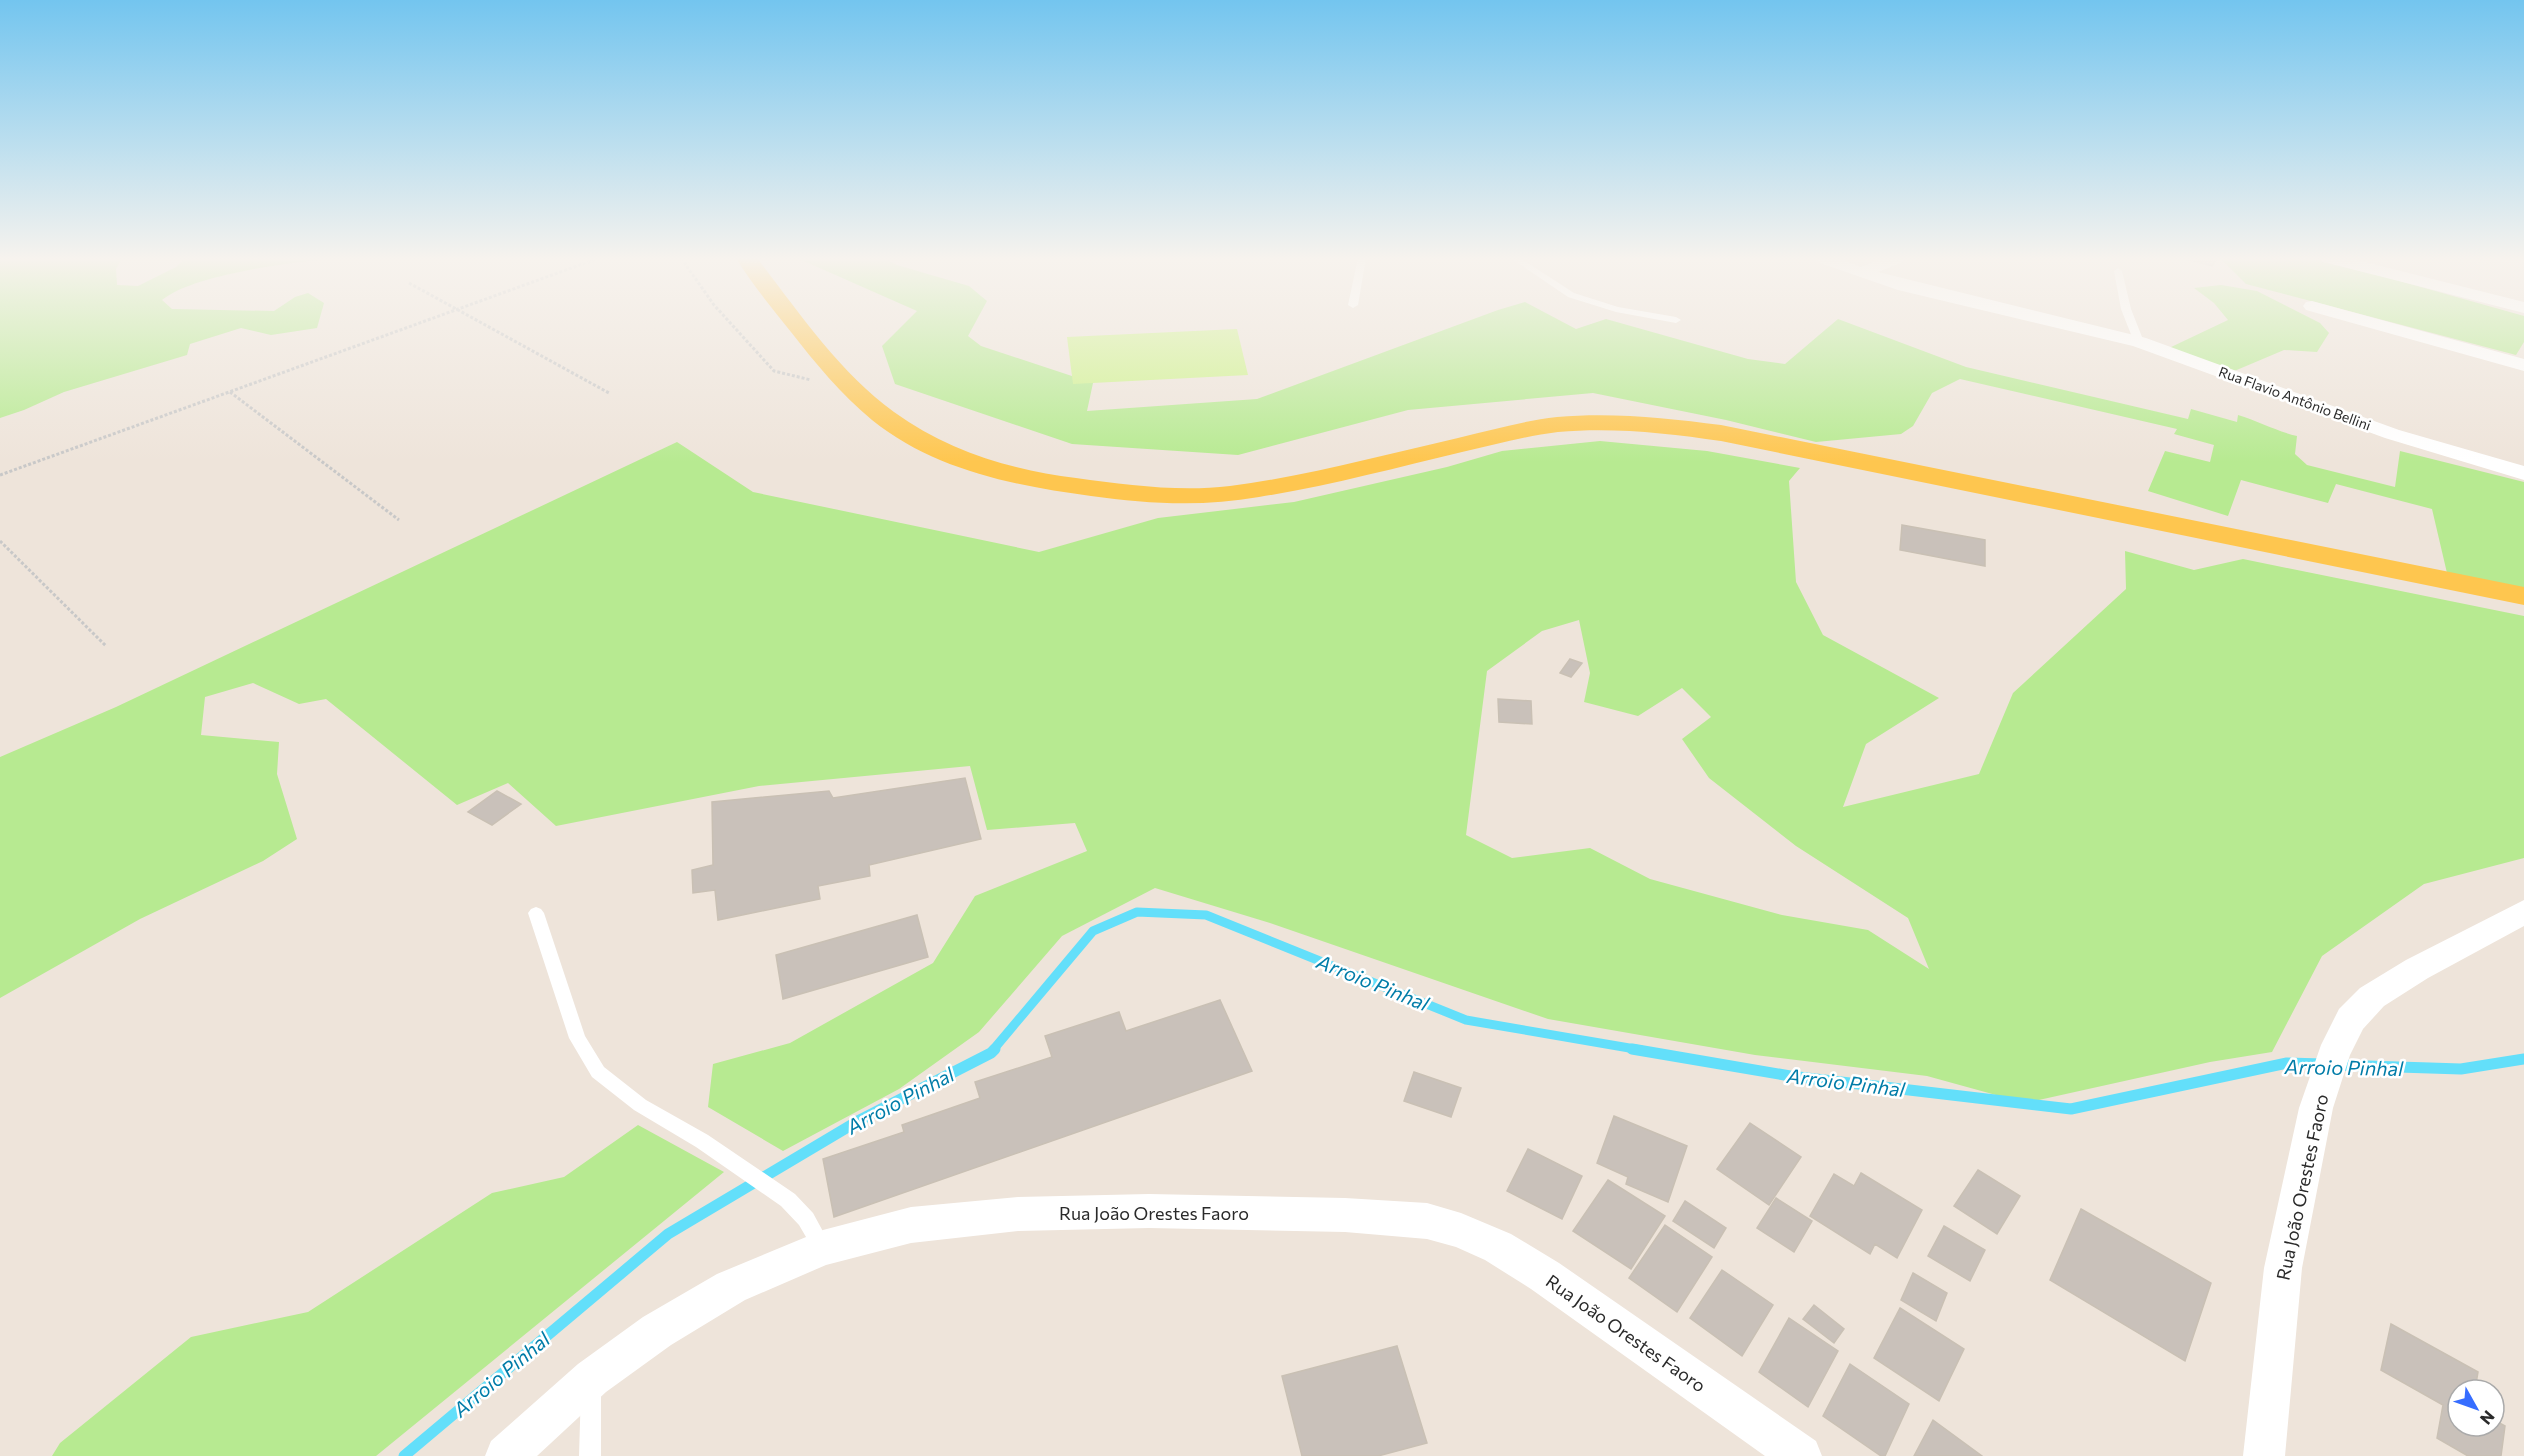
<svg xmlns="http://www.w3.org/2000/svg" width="2524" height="1456" viewBox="0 0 2524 1456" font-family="Commissioner,sans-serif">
<rect width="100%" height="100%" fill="#eee4da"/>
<!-- green -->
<path fill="#b7ea91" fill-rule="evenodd" d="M0,258H122L116,269L117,285L138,286L176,267L186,258H336C294,262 193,274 162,300L172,309L274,311L295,297L308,293L324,303L317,328L271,335L241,328L190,344L187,355L64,392L24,410L0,418Z
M797,258H883L897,265L969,286L987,301L968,336L981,346L1093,383L1087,411L1257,399L1498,310L1525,302L1576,329L1606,319L1748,359L1785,364L1838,319L1966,367L2188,419L2191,409L2237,422L2238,415C2258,421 2276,431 2297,436L2295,454L2307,465L2395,487L2400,451L2524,482V588L2447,573L2432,509L2336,484L2328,503L2241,480L2228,516L2148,491L2165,451L2210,462L2214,445L2174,434L2177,429L1960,379L1932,393L1913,426L1901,434L1816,442L1726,420L1593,393L1408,410L1238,455L1072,444L895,384L882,346L917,311Z
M2220,258H2307L2389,278L2524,316V342L2516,355L2246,284Z
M2221,285L2257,291L2320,323L2329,333L2317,352L2284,350L2232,372L2169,348L2228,320L2214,303L2194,288Z
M1600,441L1707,451L1800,468L1789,481L1796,582L1823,635L1939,698L1866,744L1843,807L1979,774L2013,693L2126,589L2125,551L2194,570L2243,559L2524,616V858L2424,884L2322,956L2272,1052L2210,1062L2025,1103L1927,1076L1755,1055L1548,1019L1270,923L1155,888L1062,936L979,1032L899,1089L783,1151L708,1107L713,1064L790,1043L933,963L975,896L1087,851L1075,823L987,830L970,766L759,786L556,826L508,783L457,805L326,699L299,704L253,683L205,697L201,735L279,742L277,774L297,839L263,861L140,919L0,998V757L116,707L677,442L753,492L1039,552L1158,518L1294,502L1447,467L1502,451ZM1579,620L1590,673L1584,702L1638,716L1682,688L1711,717L1682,739L1709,778L1796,846L1908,918L1929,969L1868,930L1782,915L1650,879L1590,848L1512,858L1466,835L1487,671L1542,631Z
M638,1125L724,1172L376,1456H52L60,1443L191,1337L308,1312L492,1193L564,1177Z"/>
<!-- pitch -->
<path fill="#cff28c" d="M1237,329L1248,375L1073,384L1067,337Z"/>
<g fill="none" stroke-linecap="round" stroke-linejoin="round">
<!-- stream-far1 -->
<path stroke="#63dffa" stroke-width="9" d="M993,1050L1093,931L1137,912L1206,915L1466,1020L1641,1050"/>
<!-- stream -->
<path stroke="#63dffa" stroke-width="11" d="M1632,1049L1790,1076L2071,1109L2287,1063L2323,1064
M2336,1065L2461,1069L2524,1059
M404,1456L668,1234L858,1121L991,1053L995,1049"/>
</g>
<!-- building -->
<path fill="#c9c1ba" stroke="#c9c0b4" stroke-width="1.5" d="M2182,258H2214L2217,259L2212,266Z
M1902,525L1985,540V566L1900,550Z
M1570,659L1582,663L1571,677L1560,673Z
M1498,699L1531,701L1532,724L1499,722Z
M965,778L981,839L869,865L870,876L818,886L820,899L718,920L715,890L693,893L692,870L713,865L712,802L829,791L833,798Z
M497,791L521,804L492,825L468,812Z
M917,915L928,957L783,999L776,955Z
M1220,1000L1252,1071L834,1217L823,1159L904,1132L902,1125L980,1098L975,1082L1052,1057L1045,1036L1119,1012L1126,1031Z
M1414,1072L1461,1088L1451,1117L1404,1101Z
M1614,1116L1687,1146L1668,1202L1626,1184L1628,1177L1597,1163Z
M1750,1123L1801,1157L1769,1205L1717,1169Z
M1528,1149L1582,1176L1562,1219L1507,1191Z
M1978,1170L2020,1196L1997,1234L1954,1206Z
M1861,1173L1922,1210L1897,1258L1875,1244L1870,1254L1810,1216L1834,1174L1854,1186Z
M1608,1180L1665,1216L1631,1269L1573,1231Z
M1776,1198L1812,1221L1794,1252L1757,1228Z
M1685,1201L1726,1228L1714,1248L1673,1221Z
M2081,1209L2211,1283L2185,1361L2050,1280Z
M1665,1225L1712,1257L1677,1312L1629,1278Z
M1944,1226L1985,1250L1970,1281L1928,1256Z
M1722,1270L1773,1305L1742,1356L1690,1318Z
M1913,1273L1947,1293L1936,1321L1901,1300Z
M1814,1305L1844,1329L1834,1343L1803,1319Z
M1900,1308L1964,1349L1939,1401L1874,1358Z
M1789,1318L1838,1351L1808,1407L1759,1372Z
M2391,1324L2478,1372L2475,1390H2458V1426H2494V1420L2505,1426L2501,1456H2468L2437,1438L2443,1405L2381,1370Z
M1397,1346L1427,1443L1378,1456H1302L1282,1376Z
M1850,1364L1909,1404L1885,1456H1881L1823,1416Z
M1933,1420L1982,1456H1914Z"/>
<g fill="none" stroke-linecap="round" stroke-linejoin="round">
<!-- path -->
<path stroke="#c8c8c8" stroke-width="3" stroke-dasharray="3 2" stroke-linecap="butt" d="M681,258L714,305L774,371L811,380
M409,283L609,393
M230,392L399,520
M0,475L599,258
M0,541L106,646"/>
<!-- service -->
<path fill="#fff" fill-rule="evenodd" d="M1358,258H1366L1358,305L1353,308L1348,305Z
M1511,258H1520L1574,293L1618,307L1676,317L1681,320L1676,323L1616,312L1568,297Z
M2118,268L2122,271L2131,309L2144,342L2142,344L2134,342L2121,309L2114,271Z
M536,907L541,909L544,913L585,1036L604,1067L646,1100L708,1135L795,1194L813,1213L832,1248L830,1254L823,1257L816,1254L799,1225L781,1206L696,1147L634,1110L592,1077L569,1038L528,913L531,909Z
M591,1379L598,1382L601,1389V1456H579L581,1389L584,1382Z"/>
<!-- minor -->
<path fill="#fff" fill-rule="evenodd" d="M1814,258H1838L1861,267L1883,258H1905L1903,262L1878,272L2146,338L2399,430L2524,466V480L2385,438L2133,346L1898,290L1817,262Z
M2321,258H2349L2524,302V313L2324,262Z
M2312,301L2524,359V371L2306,310L2303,306L2306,302Z
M2524,900V926L2428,978L2384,1006L2363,1029L2350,1055L2333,1108L2302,1268L2285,1456H2243L2264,1268L2299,1108L2321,1045L2339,1009L2360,988L2406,960Z
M1149,1194L1345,1198L1427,1203L1461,1213L1511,1234L1559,1263L1816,1441L1822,1456H1765L1531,1289L1485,1260L1456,1247L1427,1239L1345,1232L1149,1228L1018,1231L911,1243L826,1265L745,1300L671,1345L606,1392L537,1456H485L491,1441L578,1364L643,1317L717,1274L823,1230L911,1207L1018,1197Z"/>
<!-- primary -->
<path fill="#fec64f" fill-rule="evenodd" d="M736,258H757C798,311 839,372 894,412C948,451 1011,470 1076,478C1127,485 1179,492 1230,486C1307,476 1383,455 1458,438C1491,430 1523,421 1557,417C1612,412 1667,418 1721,425L2524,587V605L1721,441C1667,433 1612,427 1558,432C1525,436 1494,445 1462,452C1395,468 1328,486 1259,497C1203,507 1148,504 1091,496C1015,486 934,470 872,420C841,394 815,363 791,332C772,308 751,283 736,258Z"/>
</g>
<!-- sky -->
<linearGradient id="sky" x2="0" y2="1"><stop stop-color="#73c5ef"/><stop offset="0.56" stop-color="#f7f3ee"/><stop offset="1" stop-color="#f7f3ee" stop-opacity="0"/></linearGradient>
<rect width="2524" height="462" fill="url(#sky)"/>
<g text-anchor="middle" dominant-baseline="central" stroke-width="5" stroke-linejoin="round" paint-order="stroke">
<!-- far-street labels -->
<g font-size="14" fill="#2a2a2a" stroke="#fff">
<text transform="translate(2295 398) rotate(20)">Rua Flavio Antônio Bellini</text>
</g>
<!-- near-street labels -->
<g font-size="18" fill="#2a2a2a" stroke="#fff">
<text transform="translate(2302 1187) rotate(-78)">Rua João Orestes Faoro</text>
<text x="1154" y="1213">Rua João Orestes Faoro</text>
<text transform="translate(1626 1333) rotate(35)">Rua João Orestes Faoro</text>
</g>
<!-- near-water labels -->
<g font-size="20" font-style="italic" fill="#007ca8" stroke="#fff">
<text transform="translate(1373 982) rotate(22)">Arroio Pinhal</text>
<text transform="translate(2344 1067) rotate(1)">Arroio Pinhal</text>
<text transform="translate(1846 1082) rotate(7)">Arroio Pinhal</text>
<text transform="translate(900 1100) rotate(-28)">Arroio Pinhal</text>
<text transform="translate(501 1374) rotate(-40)">Arroio Pinhal</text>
</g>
</g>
<!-- north arrow -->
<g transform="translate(2476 1408) rotate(130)"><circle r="28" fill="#ffffff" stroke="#aaaaaa" stroke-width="1.5"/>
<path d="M0-4.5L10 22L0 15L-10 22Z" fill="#366dff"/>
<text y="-9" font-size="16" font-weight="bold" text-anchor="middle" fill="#2a2a2a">N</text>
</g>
</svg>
